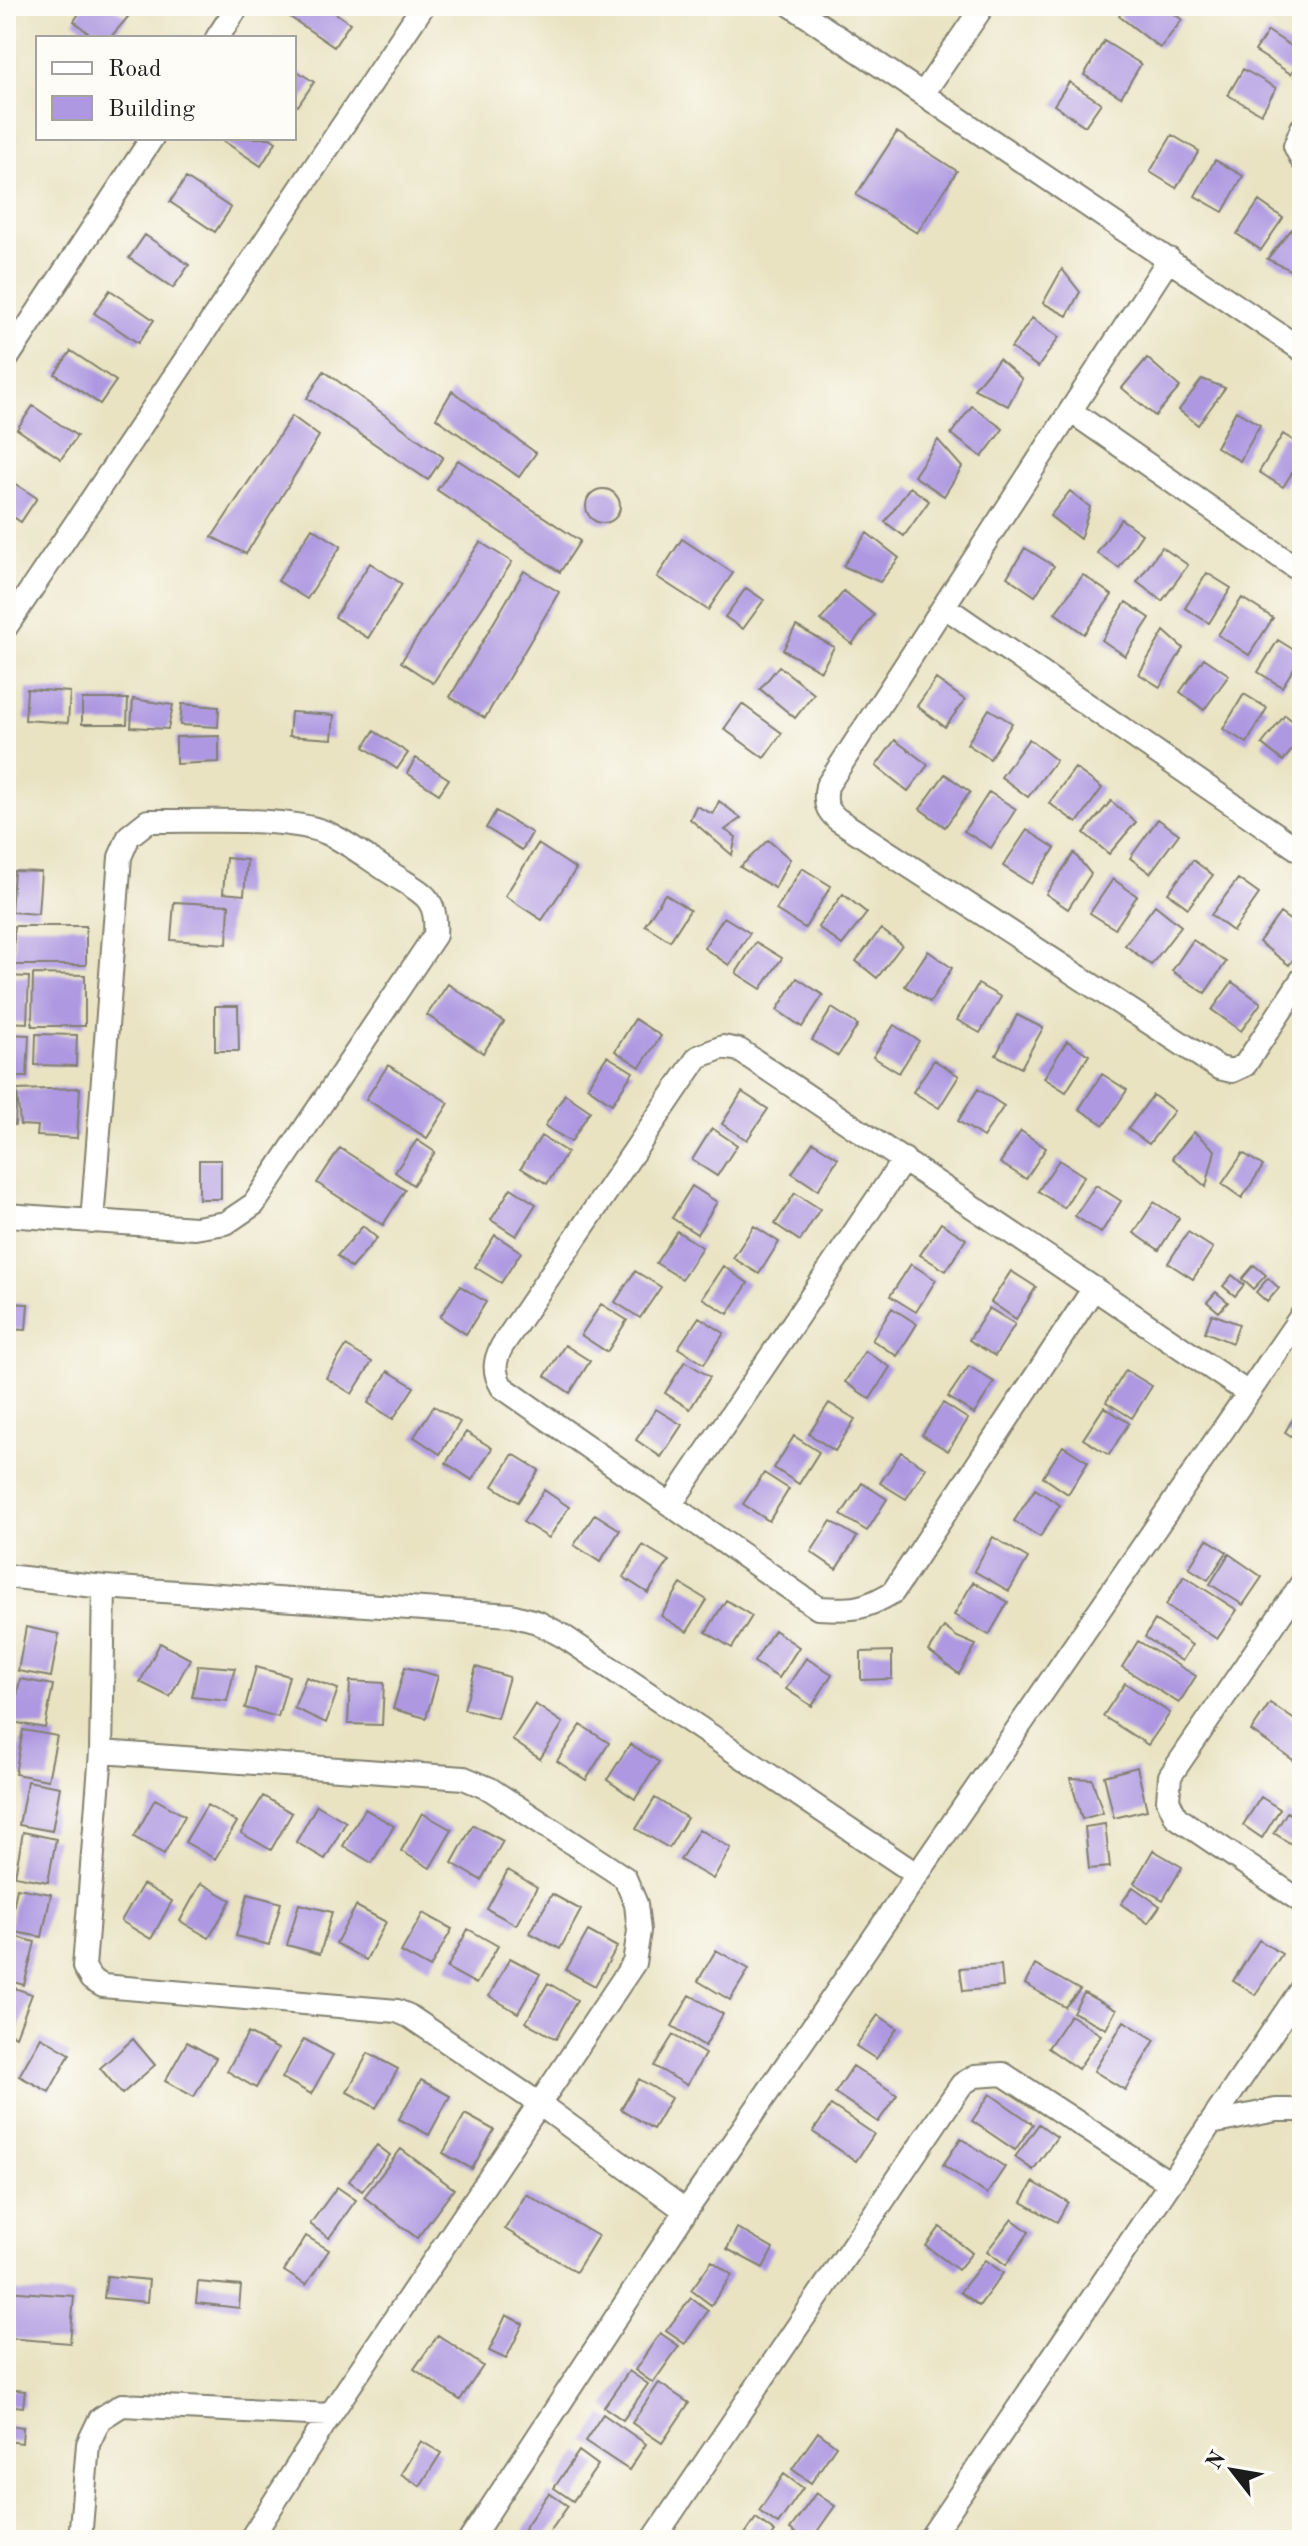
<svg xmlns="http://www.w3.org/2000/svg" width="1308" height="2546" viewBox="0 0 1308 2546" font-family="'Old Standard TT',serif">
<rect width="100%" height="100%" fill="#fdfcf7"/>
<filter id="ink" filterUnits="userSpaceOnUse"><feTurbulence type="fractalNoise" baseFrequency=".0125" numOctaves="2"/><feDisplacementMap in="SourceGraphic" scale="16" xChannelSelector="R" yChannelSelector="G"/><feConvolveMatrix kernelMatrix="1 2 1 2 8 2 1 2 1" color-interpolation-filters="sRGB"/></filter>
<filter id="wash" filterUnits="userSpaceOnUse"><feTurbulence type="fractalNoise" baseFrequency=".006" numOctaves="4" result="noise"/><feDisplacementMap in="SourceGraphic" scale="32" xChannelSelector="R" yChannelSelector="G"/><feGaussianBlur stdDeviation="1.8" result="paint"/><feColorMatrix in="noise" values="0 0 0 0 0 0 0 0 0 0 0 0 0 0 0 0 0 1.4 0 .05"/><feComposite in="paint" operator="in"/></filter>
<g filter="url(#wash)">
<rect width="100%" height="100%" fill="#e9e3c2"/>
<g id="blocks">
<!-- building -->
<path fill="#ae98e1" d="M84,6H110L128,17L110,38H94L74,21Z
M297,6H325L350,23L334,47L290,17Z
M1127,6H1165L1182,20L1160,48L1119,16Z
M1268,31L1302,53L1291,74L1255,51Z
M1104,41L1141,64L1121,97L1084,75Z
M294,69L314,82L298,106L294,104Z
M1243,69L1276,88L1261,114L1228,95Z
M1069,82L1101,103L1085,126L1054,105Z
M897,132L957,171L917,233L856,195Z
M1172,135L1199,151L1176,188L1150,172Z
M219,138H270L276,142L261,166Z
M1215,160L1243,176L1223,212L1195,196Z
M186,178L231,208L215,232L170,202Z
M1259,201L1283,218L1261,250L1237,234Z
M1292,229L1302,234L1301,275L1267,259Z
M145,235L189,265L173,288L129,258Z
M1062,269L1080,292L1067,316L1043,303Z
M110,290L154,320L138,343L94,313Z
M1032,318L1059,337L1038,367L1011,348Z
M71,351L116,381L100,404L55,374Z
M1147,358L1180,387L1155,416L1122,388Z
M999,359L1022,379L1008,406L974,389Z
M324,371L443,457L428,480L307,398Z
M1202,379L1225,388L1198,425L1179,410Z
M452,391L536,453L519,477L436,418Z
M33,406L77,436L61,459L17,429Z
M972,406L1003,429L982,457L951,434Z
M1236,411L1260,425L1240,461L1216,447Z
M292,416L319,436L246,554L212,537Z
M1283,434L1302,446V457L1283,487L1259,472Z
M938,440L962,467L944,496L914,476Z
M458,460L580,541L560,572L437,490Z
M6,478L37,498L21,522L6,512Z
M910,487L929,501L904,536L885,522Z
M586 506a17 17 0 1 1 34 0a17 17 0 1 1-34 0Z
M1070,491L1090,507L1080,539L1050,516Z
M1121,519L1142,534L1119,568L1097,553Z
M312,528L341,546L307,599L278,581Z
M867,533L899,558L880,582L843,566Z
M682,539L733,573L708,610L657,577Z
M480,542L512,562L433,683L401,662Z
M1162,547L1188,565L1162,601L1137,582Z
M1025,548L1054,566L1035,596L1007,577Z
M370,563L402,584L368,638L335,617Z
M524,571L559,592L485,718L450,697Z
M1207,573L1231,588L1209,623L1185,608Z
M1083,575L1112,595L1084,634L1055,613Z
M746,588L764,600L743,629L725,617Z
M844,591L874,615L852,644L821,620Z
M1242,598L1273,618L1249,655L1218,635Z
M1126,602L1150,618L1125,656L1102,640Z
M796,626L834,647L821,671L783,650Z
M1164,631L1183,648L1160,687L1139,674Z
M1278,640L1302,655L1282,687L1258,672Z
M1204,658L1229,675L1204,710L1180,692Z
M779,666L814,694L795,718L760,689Z
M936,679L965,700L945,727L917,706Z
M27,689L70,692L68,723L25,720Z
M1244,694L1267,708L1247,743L1223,729Z
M82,699H128L127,724H82Z
M133,699L173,705L168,729L131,727Z
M182,704L219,707L218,727L180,725Z
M742,704L782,733L764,758L724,729Z
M989,709L1012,723L990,759L967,744Z
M291,712L334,715L332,739L289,736Z
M1285,715L1302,728V738L1283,761L1262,744Z
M374,731L408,753L397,769L364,747Z
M219,736V762L176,764V737Z
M1029,739L1056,760L1028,797L1001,777Z
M895,740L928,765L908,791L876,766Z
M416,758L449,779L439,794L407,773Z
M1075,768L1102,788L1077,823L1049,803Z
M945,774L970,792L945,827L920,809Z
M989,792L1016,809L991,848L964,831Z
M719,801L741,818L725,830L736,837L732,855L690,819L696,806L713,814Z
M1111,801L1136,822L1109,854L1084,833Z
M496,811L532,833L522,850L486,828Z
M1158,819L1179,834L1150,873L1130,858Z
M1027,830L1055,848L1031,884L1003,866Z
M768,840L790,859L775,888L740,867Z
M538,844L576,869L542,920L505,896Z
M1074,853L1091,874L1068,909L1046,894Z
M226,858L247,860L244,895L223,893Z
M1193,860L1213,875L1188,908L1168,893Z
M802,868L831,886L805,928L776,910Z
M14,871L41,872L38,914L11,912Z
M1113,879L1137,896L1115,929L1090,913Z
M1238,879L1259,894L1233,931L1211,915Z
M665,894L690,910L670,941L645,925Z
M843,894L867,913L842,945L818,927Z
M174,902L229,905L227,944L171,940Z
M1155,905L1181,926L1151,965L1125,945Z
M1280,913L1302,929V949L1289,965L1259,942Z
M724,917L750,933L729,965L704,948Z
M14,926H86V965H14Z
M881,929L902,945L877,978L856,961Z
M1193,940L1226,962L1205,993L1172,971Z
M756,942L782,958L761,989L736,973Z
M928,951L952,968L930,1002L905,986Z
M33,974L85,975V1026H32Z
M7,976L29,977L27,1023L6,1022Z
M797,978L823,995L802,1027L777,1010Z
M1232,982L1261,1003L1241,1031L1212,1010Z
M448,984L504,1022L483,1053L427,1015Z
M978,984L1001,997L980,1033L957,1020Z
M215,1006H238L239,1051H215Z
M832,1008L858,1025L838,1056L812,1040Z
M1017,1015L1043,1028L1021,1068L996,1055Z
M635,1019L661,1036L640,1067L615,1051Z
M894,1025L919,1041L899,1073L873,1057Z
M6,1034L29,1035L27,1077H6Z
M36,1034L77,1035L76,1066L35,1065Z
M1067,1041L1089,1055L1066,1092L1044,1078Z
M607,1056L633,1072L612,1104L587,1087Z
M934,1060L959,1076L939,1108L913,1092Z
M388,1065L449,1103L427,1138L366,1099Z
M1102,1074L1127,1090L1104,1125L1079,1109Z
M80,1088L77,1138L37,1136L38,1126L20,1125L17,1090Z
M6,1089L17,1090L15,1125L6,1127Z
M978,1089L1004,1106L983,1137L958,1121Z
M742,1092L768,1109L747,1140L722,1124Z
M565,1094L590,1111L571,1142L545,1126Z
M1153,1095L1174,1111L1149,1144L1128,1129Z
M712,1128L737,1145L717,1176L692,1160Z
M1021,1131L1046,1148L1026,1179L1000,1163Z
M1194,1132L1215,1150L1206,1187L1172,1158Z
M541,1136L567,1152L547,1184L521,1168Z
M417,1140L435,1152L413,1185L395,1172Z
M813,1142L838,1158L818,1190L792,1173Z
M340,1148L405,1190L383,1225L317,1183Z
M1243,1153L1263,1166L1242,1198L1222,1184Z
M199,1160H221V1199H199Z
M1059,1160L1084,1176L1064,1208L1038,1191Z
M1096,1185L1121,1201L1101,1233L1075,1216Z
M692,1186L717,1202L697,1234L672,1218Z
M511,1188L536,1204L516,1236L491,1220Z
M795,1193L820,1209L800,1241L775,1224Z
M1154,1202L1179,1218L1159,1250L1134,1233Z
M941,1223L966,1239L946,1271L920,1255Z
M363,1226L377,1238L351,1268L337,1256Z
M754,1226L779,1242L759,1274L733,1258Z
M677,1231L702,1247L682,1279L656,1263Z
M1188,1232L1213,1248L1193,1279L1168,1263Z
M495,1235L521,1252L501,1283L475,1267Z
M911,1264L936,1280L916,1312L890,1296Z
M1254,1265L1266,1275L1253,1289L1242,1279Z
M723,1266L748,1283L728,1314L702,1298Z
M635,1271L661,1287L640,1318L615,1302Z
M1011,1271L1036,1287L1016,1319L991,1302Z
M1232,1275L1244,1285L1235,1296L1223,1286Z
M1268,1278L1279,1288L1267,1302L1256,1292Z
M460,1286L486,1302L466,1334L440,1317Z
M1216,1292L1228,1302L1219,1312L1207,1302Z
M6,1303L28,1304L26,1330L6,1329Z
M601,1304L627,1320L607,1352L581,1335Z
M892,1308L917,1324L897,1356L872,1340Z
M989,1308L1015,1324L995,1356L969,1340Z
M1212,1314L1239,1324L1232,1343L1205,1332Z
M699,1317L724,1333L704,1364L678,1348Z
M565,1345L590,1361L570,1393L545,1376Z
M346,1346L372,1362L352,1394L326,1378Z
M865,1351L890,1367L870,1399L845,1382Z
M685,1361L710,1377L690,1409L665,1393Z
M969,1366L994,1382L974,1414L948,1397Z
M1126,1370L1152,1386L1132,1418L1106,1402Z
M388,1371L414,1387L393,1419L368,1403Z
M829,1403L855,1419L835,1451L809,1434Z
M943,1403L968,1419L948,1451L922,1435Z
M1302,1404V1443L1285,1432Z
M434,1406L460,1422L440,1454L414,1437Z
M1104,1407L1129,1423L1109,1455L1083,1439Z
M656,1409L682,1425L661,1457L636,1440Z
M466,1432L492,1448L472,1480L446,1463Z
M794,1436L819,1452L799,1484L774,1468Z
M1063,1446L1088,1462L1068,1494L1043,1477Z
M901,1452L926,1468L906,1499L880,1483Z
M513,1454L539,1470L518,1502L493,1486Z
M764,1473L789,1489L769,1521L743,1504Z
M862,1483L887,1499L867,1531L841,1515Z
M1035,1489L1060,1505L1040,1537L1014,1521Z
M544,1490L569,1507L549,1538L523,1522Z
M595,1514L620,1530L600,1562L574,1545Z
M831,1521L857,1537L836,1569L811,1552Z
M993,1537L1028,1558L1009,1591L974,1571Z
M1207,1539L1227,1552L1208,1580L1189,1568Z
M643,1545L669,1561L648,1593L623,1577Z
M1229,1554L1262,1577L1243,1605L1210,1584Z
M1184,1576L1237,1610L1217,1639L1166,1605Z
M973,1582L1008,1602L989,1635L954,1615Z
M681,1584L707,1600L687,1632L661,1616Z
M726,1600L752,1616L732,1648L706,1632Z
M1155,1620L1192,1645L1182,1661L1145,1637Z
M26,1627L59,1634L51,1677L18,1671Z
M944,1627L957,1637L976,1645L959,1674L929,1651Z
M774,1630L799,1647L779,1678L754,1662Z
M1138,1641L1196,1676L1179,1703L1122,1667Z
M160,1643L190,1659L170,1697L140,1682Z
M892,1651V1679L861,1680V1652Z
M806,1658L832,1674L812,1706L786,1689Z
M198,1665L235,1668L227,1701L192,1697Z
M256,1667L289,1676L278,1717L245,1708Z
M405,1667L438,1676L426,1718L393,1709Z
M476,1667L509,1677L497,1718L464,1709Z
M306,1677L338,1689L326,1723L294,1708Z
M20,1679L53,1685L45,1728L12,1722Z
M350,1681L384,1683L382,1725L348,1724Z
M1125,1683L1170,1713L1148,1745L1103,1716Z
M1270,1703L1302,1725V1766L1251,1731Z
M535,1704L563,1723L540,1759L512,1740Z
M581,1725L609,1743L586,1780L557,1761Z
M23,1730L57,1736L48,1780L15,1774Z
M630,1744L659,1762L635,1799L607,1780Z
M1137,1767L1147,1810L1114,1818L1104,1776Z
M1070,1778L1092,1779L1103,1813L1082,1819Z
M27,1781L60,1787L52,1831L19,1825Z
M263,1796L292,1813L271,1850L241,1833Z
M1261,1797L1280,1809L1262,1838L1243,1825Z
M655,1798L687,1818L669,1848L636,1829Z
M155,1799L185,1816L164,1854L134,1837Z
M207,1805L237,1822L215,1859L185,1842Z
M317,1805L346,1822L325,1859L296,1842Z
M365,1809L394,1826L372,1863L343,1846Z
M1287,1812L1302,1821V1851L1274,1833Z
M422,1813L452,1830L430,1868L401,1851Z
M1105,1824L1110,1867L1089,1869L1085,1827Z
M473,1825L503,1841L481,1880L452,1863Z
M699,1829L731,1848L713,1879L680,1860Z
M23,1832L56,1839L48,1882L15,1876Z
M1153,1850L1182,1867L1163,1900L1134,1883Z
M508,1870L537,1887L516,1925L487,1909Z
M201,1883L231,1900L209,1938L180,1921Z
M143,1884L172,1901L151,1939L121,1921Z
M1133,1887L1160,1906L1148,1923L1121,1904Z
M17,1888L51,1894L42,1937L9,1931Z
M248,1894L281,1903L269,1945L236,1936Z
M552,1894L581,1910L560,1949L530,1933Z
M299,1904L332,1912L320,1954L287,1945Z
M356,1906L386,1922L366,1960L336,1943Z
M423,1913L452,1929L430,1968L401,1952Z
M468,1929L498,1946L476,1984L447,1968Z
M588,1931L617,1947L595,1986L566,1970Z
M6,1934L35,1942L24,1985L6,1980Z
M1259,1940L1282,1954L1255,1995L1233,1981Z
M716,1950L749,1969L730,2000L698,1981Z
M510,1958L540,1974L518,2013L489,1996Z
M1001,1965L1003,1987L963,1991L960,1968Z
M1035,1965L1080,1990L1065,2007L1025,1984Z
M548,1983L577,2000L556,2039L526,2022Z
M6,1985L32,1994L16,2036L6,2032Z
M1084,1993L1116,2010L1106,2029L1073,2012Z
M690,1995L723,2014L705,2046L672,2026Z
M878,2015L897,2028L876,2059L856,2046Z
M1070,2015L1101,2035L1078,2069L1048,2048Z
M1124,2021L1155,2040L1125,2090L1094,2071Z
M248,2033L278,2049L256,2088L227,2071Z
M673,2035L705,2054L687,2085L654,2066Z
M41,2037L70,2054L49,2092L19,2076Z
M133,2039L155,2065L122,2094L100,2068Z
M304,2039L333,2055L311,2094L282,2078Z
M187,2042L216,2058L194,2097L165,2081Z
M368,2053L398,2069L376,2108L347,2092Z
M853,2066L897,2095L878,2122L835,2093Z
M639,2079L671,2098L653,2129L621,2109Z
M421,2080L450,2096L429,2135L399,2119Z
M990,2094L1033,2124L1015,2150L972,2121Z
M831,2105L874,2134L856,2161L813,2132Z
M465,2114L494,2130L472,2169L443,2153Z
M1039,2124L1057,2137L1033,2170L1015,2157Z
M961,2138L1005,2167L987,2194L943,2165Z
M377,2145L390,2155L362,2191L349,2181Z
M401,2149L454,2189L417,2238L364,2197Z
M1033,2182L1068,2202L1057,2222L1022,2202Z
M337,2187L356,2200L329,2238L310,2224Z
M526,2194L598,2236L576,2272L505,2229Z
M1012,2219L1029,2232L1006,2265L987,2251Z
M940,2227L972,2253L958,2270L926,2246Z
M737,2228L773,2249L763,2268L727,2249Z
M306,2236L329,2250L306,2285L284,2271Z
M985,2260L1003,2273L979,2306L960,2292Z
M712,2261L732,2275L711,2305L691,2290Z
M107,2276L149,2280L147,2302L104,2298Z
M198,2282L241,2286L239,2308L196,2303Z
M6,2291L74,2296L70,2343L6,2338Z
M691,2298L708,2311L685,2344L666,2331Z
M506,2315L523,2324L506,2359L489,2351Z
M660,2333L679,2346L653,2383L635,2370Z
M438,2335L483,2366L460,2400L414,2369Z
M629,2371L648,2384L623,2420L604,2407Z
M659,2383L689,2403L662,2443L632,2423Z
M6,2389L25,2391L23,2407L6,2405Z
M603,2414L646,2444L629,2470L585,2441Z
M6,2425L23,2427L22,2443L6,2441Z
M818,2432L836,2446L811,2483L792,2469Z
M421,2441L441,2453L420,2486L401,2474Z
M579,2451L598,2465L573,2501L554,2488Z
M784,2474L803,2488L778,2524L759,2511Z
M549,2493L568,2506L544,2540H538L523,2530Z
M816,2493L835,2506L811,2540H806L790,2529Z
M756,2518L775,2532L769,2540H741Z"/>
</g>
</g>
<g filter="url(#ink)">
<use href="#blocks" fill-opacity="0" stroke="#82806f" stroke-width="2"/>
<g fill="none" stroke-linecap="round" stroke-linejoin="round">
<!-- minor casing -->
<g stroke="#82806f" stroke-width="26">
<path id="minor" d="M792,6L1302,350
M217,38L238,6
M923,94L983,6
M1302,128L1295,146L1302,160
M1169,259L827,786C824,802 826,809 837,819L1219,1068L1232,1071L1245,1065L1302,979
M6,360L152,138
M1072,412L1302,572
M945,607L1302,852
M6,627L423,6
M6,1215L195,1228L226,1223L254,1204L435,935C438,897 423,894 394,875C373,862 353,846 331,835C293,815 194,822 148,821L129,836L120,857L92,1222
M1094,1288L893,1592C864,1610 851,1610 818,1608L502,1387C493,1372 494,1361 502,1346L698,1057L723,1047L739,1050C909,1163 1079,1278 1248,1393
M671,1504L904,1159
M6,1576L104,1587L511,1615L537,1622L563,1636L916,1874
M1302,1583L1170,1776L1168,1800L1176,1817L1302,1902
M104,1587L101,1752L84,1967L91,1979L103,1986L397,2011L409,2016L538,2103L686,2211
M101,1752L464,1778L490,1789L625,1878L636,1904L639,1931L634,1963L330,2415L250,2540
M1211,2123L1276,2110H1302
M80,2540L88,2444L100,2419L122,2405L330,2415
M470,2540L686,2211L1302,1315
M653,2540L962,2084L975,2076L1003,2074L1170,2183
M929,2540L1302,1988"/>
</g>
<!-- minor -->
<use href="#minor" stroke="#fff" stroke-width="22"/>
</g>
</g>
<!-- margin -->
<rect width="1308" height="2546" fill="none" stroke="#fdfcf7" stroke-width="32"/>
<!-- legend -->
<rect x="36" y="36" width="260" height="104" fill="#fdfcf7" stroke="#a3a29f" stroke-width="2"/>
<rect x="52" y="62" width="40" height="12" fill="#ffffff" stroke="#a3a29f" stroke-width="2"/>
<text x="108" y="76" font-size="24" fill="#1c1c1c">Road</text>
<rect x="52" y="96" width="40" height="24" fill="#ae98e1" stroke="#a3a29f" stroke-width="2"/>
<text x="108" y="116" font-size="24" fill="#1c1c1c">Building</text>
<!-- north arrow -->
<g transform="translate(1232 2470) rotate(301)" stroke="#fdfcf7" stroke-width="6" paint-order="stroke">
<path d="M0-6L14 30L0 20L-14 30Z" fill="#1c1c1c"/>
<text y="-12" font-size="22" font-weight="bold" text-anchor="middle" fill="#1c1c1c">N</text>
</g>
</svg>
